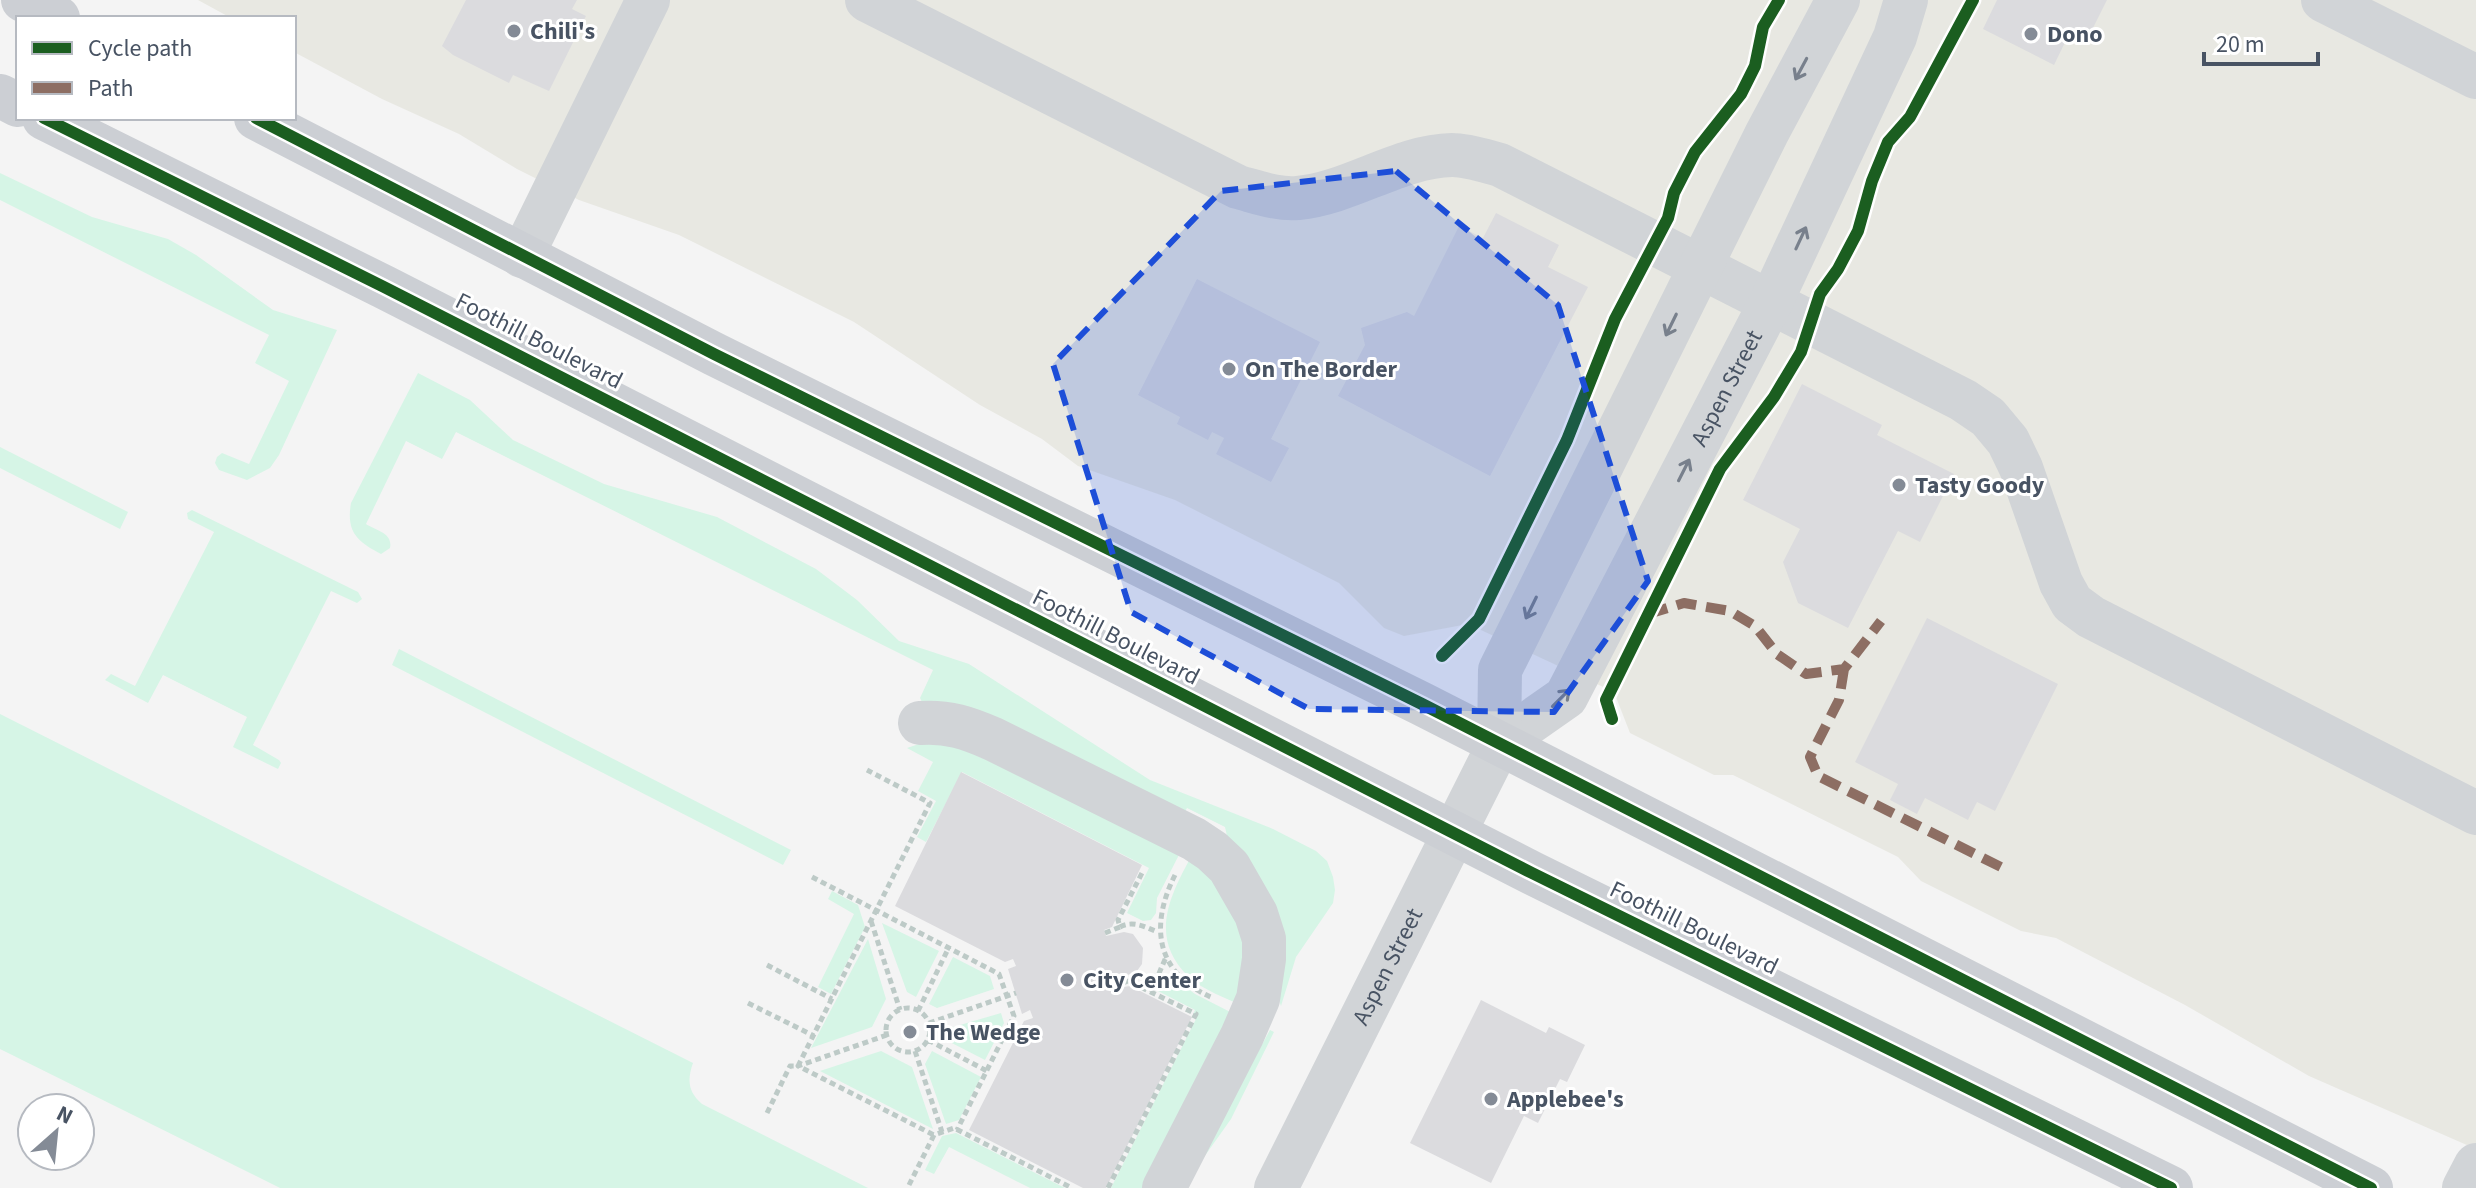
<svg xmlns="http://www.w3.org/2000/svg" width="2476" height="1188" viewBox="0 0 2476 1188" font-family="'Source Sans 3',sans-serif">
<rect width="100%" height="100%" fill="#f4f4f4"/>
<!-- commercial -->
<path fill="#e8e8e2" d="M198,0H2476V1149L2309,1076L2185,1005L2056,938L2021,931L1921,881L1898,857L1733,775H1714L1630,733L1614,692L1468,624L1404,636L1384,628L1339,583L1175,500L1078,466L1042,439L980,405L854,322L679,235L579,200L517,169L459,134L382,99L294,52V18H231Z"/>
<!-- green -->
<path fill="#d6f5e6" d="M0,173L92,217L168,239L196,255L273,310L337,330L279,455L270,468L247,480L219,470L215,463L217,457L222,453L249,464L289,381L255,363L269,335L0,200Z
M418,373L470,400L513,440L604,484L717,517L816,569L857,600L899,641L969,664L1150,780L1273,829L1316,851L1327,861L1333,877L1335,890L1333,903L1296,957L1281,1006L1231,854L1225,827L1187,808L1182,817L923,704L920,698L933,670L456,432L442,459L406,441L366,524C377,531 393,533 390,548L381,554C357,541 346,532 351,503Z
M0,447L128,512L120,529L0,468Z
M192,510L358,592L362,599L357,603L331,591L253,745L279,760L281,763L278,769L233,747L247,717L163,675L148,703L105,680L111,674L135,686L214,532L188,519L187,513Z
M399,649L791,850L783,865L392,665Z
M0,714L693,1063C687,1080 688,1092 702,1104L868,1188H280L0,1049Z
M937,738L1183,847L1157,898L1156,913L1151,920L1143,921L1127,913L1149,868L962,772L926,842L917,837L936,801L918,791L933,762L907,748Z
M1193,853L1245,917L1243,1006C1226,998 1203,990 1189,977C1147,937 1171,894 1193,853Z
M832,891L858,905L865,927L831,994L818,987L854,914L828,899Z
M882,923L939,951L916,997L907,992Z
M868,939L886,999L872,1027L811,1048Z
M953,957L990,976L994,989L937,1008L929,1004Z
M1174,978L1195,994L1240,1017L1152,1188H1111L1196,1019L1192,1017L1195,1010L1158,991L1163,982Z
M1001,1013L1004,1023L985,1060L940,1037L943,1030Z
M1270,1030L1274,1032L1231,1119L1187,1181Z
M881,1051L912,1067L933,1129L820,1071Z
M932,1051L981,1077L959,1120L946,1124L925,1064Z
M956,1133L1065,1188H1030L949,1147L934,1174L925,1170L942,1136Z"/>
<!-- building -->
<path fill="#dbdbde" d="M466,0H577L572,9L586,16L549,91L513,75L509,83L453,55L442,46Z
M1997,0H2107L2088,38L2071,30L2054,65L1983,29Z
M1496,213L1559,245L1548,267L1588,287L1490,476L1338,396L1365,345L1361,328L1407,312L1414,316L1459,226L1483,238Z
M1197,279L1320,342L1271,439L1289,448L1271,482L1216,454L1224,438L1212,432L1208,440L1177,424L1180,417L1138,395Z
M1802,384L1882,425L1877,435L1954,474L1920,542L1898,531L1848,628L1798,603L1783,562L1800,529L1743,500Z
M1927,618L2058,684L1995,811L1977,802L1968,820L1925,798L1917,814L1890,800L1898,784L1855,762Z
M961,772L1142,865L1112,927L1104,930L1106,936L1124,932L1133,934L1143,948L1142,964L1137,971L1121,978L1124,987L1130,986L1192,1017L1106,1188H1083L969,1130L1024,1021L1033,1018L1030,1010L1022,1014L1008,969L1016,966L1013,959L1005,962L895,906Z
M1481,1000L1546,1033L1549,1027L1585,1045L1567,1082L1560,1079L1538,1123L1524,1116L1491,1183L1410,1143Z"/>
<g fill="none" stroke-linecap="round" stroke-linejoin="round">
<!-- path -->
<path stroke="#bdcac7" stroke-width="5" stroke-dasharray="6 4" stroke-linecap="butt" d="M1175,875C1149,927 1156,974 1213,998
M812,877L999,974L1014,1016L957,1130
M871,921L900,1010
M1120,927C1133,920 1145,927 1158,932
M1105,933L1120,927L1118,920L1143,871
M767,965L832,999
M1151,992L1166,957
M748,1003L814,1036
M886 1030a22 22 0 1 1 44 0a22 22 0 1 1-44 0Z
M918,1011L949,947
M929,1023L1016,993
M887,1035L798,1066L934,1135
M928,1040L987,1071
M915,1051L942,1132
M767,1113L790,1066H798L930,803L867,770
M909,1185L934,1135L954,1128L1072,1188
M1108,1188L1196,1014L1128,981L1123,983"/>
<!-- minor -->
<g stroke="#d1d4d7" stroke-width="44">
<path d="M867,0L1238,187C1257,192 1278,200 1298,198C1351,193 1399,156 1452,155C1468,155 1485,161 1500,165L1963,400L1988,417L2008,441L2021,468L2061,583L2072,603L2091,617L2476,813"/>
<path d="M2323,0L2476,77"/>
<path d="M522,256L648,0"/>
<path d="M920,723C948,721 968,728 993,739L1194,839L1212,851L1229,867L1256,914L1264,939V959L1258,999L1242,1036L1164,1188"/>
<path id="s1" d="M1499,744L1566,697L1771,302L1895,37L1906,0"/>
<path id="s2" d="M1276,1188L1499,744L1500,670L1767,133L1838,0"/>
<path d="M2464,1188L2476,1165"/>
</g>
<!-- major -->
<path stroke="#cccfd4" stroke-width="44" d="M23,0L58,18
M0,96L18,105
M44,118L384,287L1532,873L2171,1188
M256,118L714,354L1422,704L2371,1188"/>
<!-- quiet -->
<path stroke="#8d6e63" stroke-width="10" stroke-dasharray="20 10" stroke-linecap="butt" d="M1648,614L1684,603L1730,611L1755,626L1777,654L1806,674L1844,669L1881,621
M1844,669L1839,700L1810,757L1818,776L2007,870"/>
<!-- cycleway casing -->
<g stroke="#fff" stroke-width="17">
<path id="cycleway" d="M44,118L384,287L1532,873L2171,1188
M256,118L714,354L1422,704L2371,1188
M1442,656L1479,619L1567,440L1615,319L1668,218L1674,193L1695,152L1741,94L1755,66L1763,27L1779,0
M1612,719L1606,700L1720,469L1774,397L1801,352L1820,294L1838,269L1858,231L1872,181L1888,142L1910,117L1973,0"/>
</g>
<!-- cycleway -->
<use href="#cycleway" stroke="#1b5e20" stroke-width="12"/>
</g>
<!-- one-way arrows -->
<defs><path id="oneway-shaft" d="M-6 0H5M1.5-3L5.5 0L1.5 3" fill="none" stroke-width="1.6" stroke-linecap="round" stroke-linejoin="round" transform="scale(2)"/></defs>
<g stroke="#78808c">
<use href="#oneway-shaft" transform="translate(1801 69) rotate(118)"/>
<use href="#oneway-shaft" transform="translate(1801 238) rotate(-65)"/>
<use href="#oneway-shaft" transform="translate(1671 325) rotate(116)"/>
<use href="#oneway-shaft" transform="translate(1684 470) rotate(-63)"/>
<use href="#oneway-shaft" transform="translate(1531 608) rotate(116)"/>
<use href="#oneway-shaft" transform="translate(1561 698) rotate(-45)"/>
</g>
<!-- marked area -->
<path fill="#1d4ed8" fill-opacity="0.2" stroke="#1d4ed8" stroke-width="6" stroke-dasharray="16 10" stroke-linejoin="round" d="M1396,171L1558,305L1648,581L1554,712L1309,709L1131,612L1053,364L1221,191Z"/>
<!-- markers -->
<g fill="#848b96" stroke="#fff" stroke-width="3">
<circle cx="514" cy="31" r="8"/>
<circle cx="2031" cy="34" r="8"/>
<circle cx="1229" cy="369" r="8"/>
<circle cx="1899" cy="485" r="8"/>
<circle cx="1067" cy="980" r="8"/>
<circle cx="910" cy="1032" r="8"/>
<circle cx="1491" cy="1099" r="8"/>
</g>
<g text-anchor="middle" dominant-baseline="central" stroke-width="6" stroke-linejoin="round" paint-order="stroke">
<!-- poi labels -->
<g font-size="24" font-weight="bold" fill="#485363" stroke="#fff" text-anchor="start">
<text x="530" y="31">Chili's</text>
<text x="2047" y="34">Dono</text>
<text x="1245" y="369">On The Border</text>
<text x="1915" y="485">Tasty Goody</text>
<text x="1083" y="980">City Center</text>
<text x="926" y="1032">The Wedge</text>
<text x="1507" y="1099">Applebee's</text>
</g>
<!-- street labels -->
<g font-size="24" fill="#485363" stroke="#fff">
<text transform="translate(539 341) rotate(27)">Foothill Boulevard</text>
<text stroke="none"><textPath href="#s1" startOffset="430">Aspen Street</textPath></text>
<text transform="translate(1116 637) rotate(27)">Foothill Boulevard</text>
<text transform="translate(1694 928) rotate(26)">Foothill Boulevard</text>
<text stroke="none"><textPath href="#s2" startOffset="248">Aspen Street</textPath></text>
</g>
</g>
<!-- legend -->
<rect x="16" y="16" width="280" height="104" fill="#ffffff" stroke="#b6bac1" stroke-width="2"/>
<rect x="32" y="42" width="40" height="12" fill="#1b5e20" stroke="#b6bac1" stroke-width="2"/>
<text x="88" y="56" font-size="24" fill="#485363">Cycle path</text>
<rect x="32" y="82" width="40" height="12" fill="#8d6e63" stroke="#b6bac1" stroke-width="2"/>
<text x="88" y="96" font-size="24" fill="#485363">Path</text>
<!-- north arrow -->
<g transform="translate(56 1132) rotate(27)"><circle r="38" fill="#ffffff" stroke="#b6bac1" stroke-width="2"/>
<path d="M0-6L14 30L0 20L-14 30Z" fill="#848b96"/>
<text y="-12" font-size="22" font-weight="bold" text-anchor="middle" fill="#485363">N</text>
</g>
<!-- scale -->
<path d="M2204 52v12h114v-12" fill="none" stroke="#485363" stroke-width="4"/>
<text x="2216" y="52" font-size="24" fill="#485363" stroke="#ffffff" stroke-width="6" paint-order="stroke">20 m</text>
</svg>
